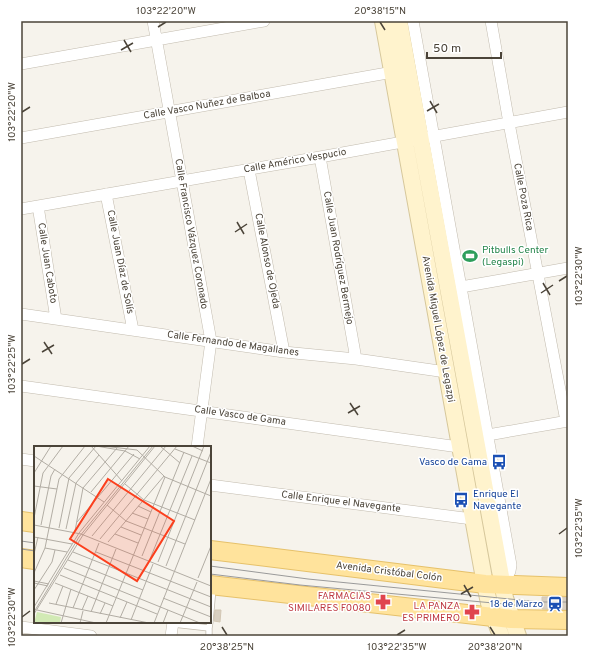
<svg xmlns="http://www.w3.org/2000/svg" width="589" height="657" viewBox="0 0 589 657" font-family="Overpass,sans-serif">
<rect width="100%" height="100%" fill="#f6f3ec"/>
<!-- building -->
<path fill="#d8cfc1" stroke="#d3c7b4" d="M542,597H568V610L542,609Z
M215,610H221L220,622L214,621Z"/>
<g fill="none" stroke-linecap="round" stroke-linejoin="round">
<!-- service casing -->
<g stroke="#c2bbae" stroke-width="7">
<path id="service" d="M210,621L213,588
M173,624L209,628L210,622
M209,636V628"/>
</g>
<!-- minor casing -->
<g stroke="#c2bbae" stroke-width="12">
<path id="minor" d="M153,21L211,341L197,447
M413,21L511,565L510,571L503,585
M491,21L509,123L566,421
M21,64L264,21
M21,138L393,72
M320,157L356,359
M249,170L284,352
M106,194L133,330
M38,206L56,319
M21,209L320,157L568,112
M461,287L568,268
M21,314L284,352L356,359L446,372
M21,386L459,447
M488,435L568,421
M21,459L35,461
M210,485L472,519
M21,627L91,636
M171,636L173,622"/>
</g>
<!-- secondary casing -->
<g stroke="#d6c79b" stroke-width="18">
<path id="secondary" d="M383,21L485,584L489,603L501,636
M399,21L505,598L518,636"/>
</g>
<!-- primary casing -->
<g stroke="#e6c16a" stroke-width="20">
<path id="primary" d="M21,521L35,523
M210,550L485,584L568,587
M21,558L35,560
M210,585L511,619L568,620"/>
</g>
<!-- service -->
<use href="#service" stroke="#fff" stroke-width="5.5"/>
<!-- minor -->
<use href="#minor" stroke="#fff" stroke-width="11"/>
<!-- secondary -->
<use href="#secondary" stroke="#fff3cd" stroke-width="16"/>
<!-- primary -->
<use href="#primary" stroke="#ffe39c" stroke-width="18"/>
<!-- tram -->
<path stroke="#9a9a9a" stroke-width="1" d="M21,541L35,543
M21,549L35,551
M210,566L308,579L540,602H568
M210,574L300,585L536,607"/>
</g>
<!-- ticks -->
<path fill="none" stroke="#4b4439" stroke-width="1.5" d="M380,22L385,30M158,27L166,22M124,40L131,52M121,50L133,43M430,101L437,113M427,111L439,104M22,112L30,107M237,222L244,234M235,232L247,224M559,281L567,276M543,283L550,295M541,293L553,285M44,342L52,354M42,352L54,345M22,364L30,359M350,403L358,415M348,413L360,406M559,534L567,528M464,585L471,597M461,594L473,587M22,617L30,611M222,627L227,635M490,627L495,635M397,635L405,630"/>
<!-- icons -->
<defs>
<g id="stadium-bare" transform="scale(1.2)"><path d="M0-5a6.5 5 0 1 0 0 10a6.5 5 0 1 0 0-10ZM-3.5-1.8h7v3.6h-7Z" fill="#2e9e5b" stroke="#fff" stroke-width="2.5" paint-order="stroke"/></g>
<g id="bus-bare" transform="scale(1.2)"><path d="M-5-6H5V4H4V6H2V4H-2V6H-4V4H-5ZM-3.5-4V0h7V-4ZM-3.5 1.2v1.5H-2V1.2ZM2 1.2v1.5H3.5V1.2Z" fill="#1a4fb4" stroke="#fff" stroke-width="2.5" paint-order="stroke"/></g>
<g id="pharmacy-bare" transform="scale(1.2)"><path d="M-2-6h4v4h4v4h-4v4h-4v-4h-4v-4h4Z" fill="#e0444e" stroke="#fff" stroke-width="2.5" paint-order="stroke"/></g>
<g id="station-bare" transform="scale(1.2)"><path d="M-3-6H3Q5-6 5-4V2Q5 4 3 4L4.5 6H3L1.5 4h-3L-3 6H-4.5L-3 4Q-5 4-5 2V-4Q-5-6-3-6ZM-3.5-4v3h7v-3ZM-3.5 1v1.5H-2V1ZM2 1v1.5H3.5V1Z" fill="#1a4fb4" stroke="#fff" stroke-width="2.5" paint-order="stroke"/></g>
</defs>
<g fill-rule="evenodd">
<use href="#stadium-bare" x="470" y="256"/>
<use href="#bus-bare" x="499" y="462"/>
<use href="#bus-bare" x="461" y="500"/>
<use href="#pharmacy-bare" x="383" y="602"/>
<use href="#station-bare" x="555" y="604"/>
<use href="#pharmacy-bare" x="472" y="612"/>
</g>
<g text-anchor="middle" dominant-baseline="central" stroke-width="3" stroke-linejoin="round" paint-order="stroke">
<!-- street labels -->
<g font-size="10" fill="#4b4439" stroke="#fff">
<text transform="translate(207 105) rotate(-10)">Calle Vasco Nuñez de Balboa</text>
<text transform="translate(295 161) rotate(-10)">Calle Américo Vespucio</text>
<text transform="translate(523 197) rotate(79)">Calle Poza Rica</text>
<text transform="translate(191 234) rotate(80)">Calle Francisco Vázquez Coronado</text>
<text transform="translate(338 258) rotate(80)">Calle Juan Rodríguez Bermejo</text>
<text transform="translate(267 261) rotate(79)">Calle Alonso de Ojeda</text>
<text transform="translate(120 262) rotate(79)">Calle Juan Díaz de Solís</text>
<text transform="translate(47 263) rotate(81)">Calle Juan Caboto</text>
<text transform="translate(438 329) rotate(80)">Avenida Miguel López de Legazpi</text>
<text transform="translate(233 344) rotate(8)">Calle Fernando de Magallanes</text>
<text transform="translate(240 416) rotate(8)">Calle Vasco de Gama</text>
<text transform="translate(341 502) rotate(7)">Calle Enrique el Navegante</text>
<text transform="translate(389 572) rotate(7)">Avenida Cristóbal Colón</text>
</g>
<!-- leisure labels -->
<g font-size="10" fill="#27864d" stroke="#fff" text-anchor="start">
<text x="482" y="250">Pitbulls Center<tspan x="482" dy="12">(Legaspi)</tspan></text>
</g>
<!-- transit labels -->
<g font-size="10" fill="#164399" stroke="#fff" text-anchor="end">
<text x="487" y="462">Vasco de Gama</text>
<text x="473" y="494" text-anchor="start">Enrique El<tspan x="473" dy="12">Navegante</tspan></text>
<text x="543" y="604">18 de Marzo</text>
</g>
<!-- health labels -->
<g font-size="10" fill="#be3a42" stroke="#fff" text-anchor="end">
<text x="371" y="596">FARMACIAS<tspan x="371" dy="12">SIMILARES F0080</tspan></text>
<text x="460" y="606">LA PANZA<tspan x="460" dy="12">ES PRIMERO</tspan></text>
</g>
</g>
<!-- overview -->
<g transform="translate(34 446)">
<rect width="177" height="177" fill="#f6f3ec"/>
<path d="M3,166L27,171L26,177H0Z" fill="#d2eab5"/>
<path fill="none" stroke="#b2ada4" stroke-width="1" d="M57,0L88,35M62,0L91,5L106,13M69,0L103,4L131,31L177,50M126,0L146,17M158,0L169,5M141,3L177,17M0,10L70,56M0,27L17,0M91,38L110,54L161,74M0,40L23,43M57,46L95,0M73,59L92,75L151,98M104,60L117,66M98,67L114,73M0,72L9,27L29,0M43,76L100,8M0,79L47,88L177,140M7,79L17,30L21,23M87,81L107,89M25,82L35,32L62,0M32,83L42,37L65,9M41,85L49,42L83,2M81,88L104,97M58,90L132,0M0,91L38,98M66,93L143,0M74,96L130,30M11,102L33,106M39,106L177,161M62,106L177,151M0,108L4,91M108,110L150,6M116,113L158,10M34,114L109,144M124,116L170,0M132,120L177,6M30,122L166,177M0,127L11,102L25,33L51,0M26,129L123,168M164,132L177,100M0,135L15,138M0,137L14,140M21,137L79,160M0,144L18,116L21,104M129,152L177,171M15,157L115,177M22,158L29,140M0,161L45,87L116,0M39,162L65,97M3,164L62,177M48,164L54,150M0,166L45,91L119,0M57,166L82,103M0,168L49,89L121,0M66,168L71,157M86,172L93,156M97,174L119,118M27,177L37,143M46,177L49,165M72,177L131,31M120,177L177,33M129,177L134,164M146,177L163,136"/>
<path fill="#fc3f1d" fill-opacity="0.15" stroke="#fc3f1d" stroke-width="2" d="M74,33L140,75L103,135L36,93Z"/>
<rect width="177" height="177" fill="none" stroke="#4b4439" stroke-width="2"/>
</g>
<!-- border -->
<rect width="589" height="657" fill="none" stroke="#ffffff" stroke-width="44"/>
<!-- scale -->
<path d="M427 52v6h74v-6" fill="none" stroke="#4b4439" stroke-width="2"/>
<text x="433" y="52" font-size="12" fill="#4b4439" stroke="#ffffff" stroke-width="3" paint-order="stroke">50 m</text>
<rect x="22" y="22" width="545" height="613" fill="none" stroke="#4b4439" stroke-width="1.5"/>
<g font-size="10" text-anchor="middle" fill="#4b4439">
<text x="166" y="14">103°22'20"W</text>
<text x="380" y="14">20°38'15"N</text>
<text transform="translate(11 112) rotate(-90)" y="4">103°22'20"W</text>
<text transform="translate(578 276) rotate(-90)" y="4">103°22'30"W</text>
<text transform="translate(11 364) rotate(-90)" y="4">103°22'25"W</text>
<text transform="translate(578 528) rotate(-90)" y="4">103°22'35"W</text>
<text transform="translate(11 617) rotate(-90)" y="4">103°22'30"W</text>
<text x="227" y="650">20°38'25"N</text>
<text x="397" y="650">103°22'35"W</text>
<text x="495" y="650">20°38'20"N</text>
</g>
</svg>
